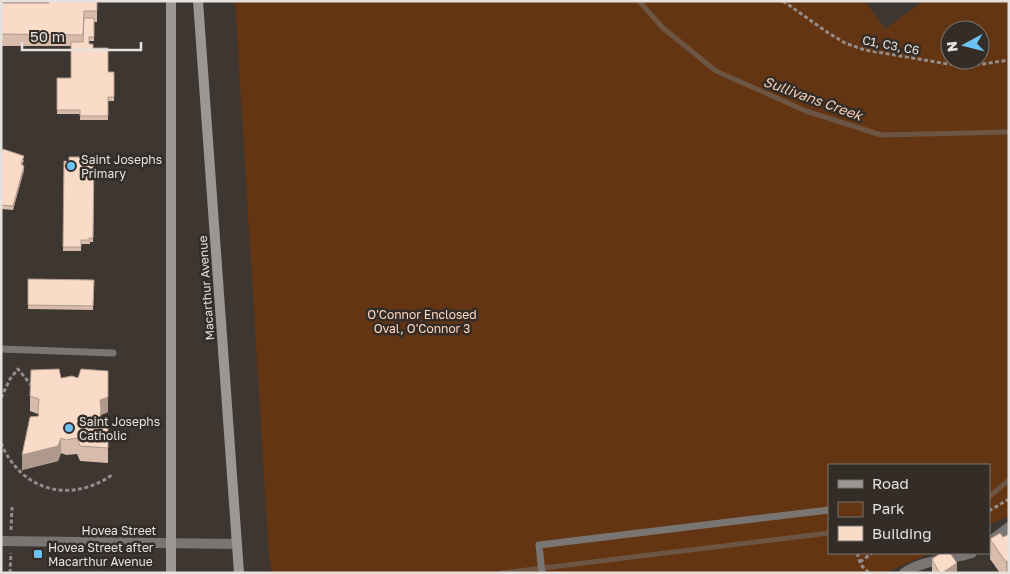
<svg xmlns="http://www.w3.org/2000/svg" width="1010" height="574" viewBox="0 0 1010 574" font-family="'Golos Text',sans-serif">
<rect width="100%" height="100%" fill="#3e3631"/>
<!-- green -->
<path fill="#643513" fill-rule="evenodd" d="M235,1H865L885,29L924,1H1009V516L989,525V465H829V553H931L885,573H272L269,559ZM950,30H980V60H950Z"/>
<g fill="none" stroke-linecap="round" stroke-linejoin="round">
<!-- stream -->
<path stroke="#6d5543" stroke-width="5" d="M639,1L663,28L716,71L806,111L881,135L1009,132
M989,497L1009,480
M501,573L829,533"/>
<!-- path -->
<path stroke="#938c88" stroke-width="3" stroke-dasharray="4 2.5" stroke-linecap="butt" d="M783,1L827,32L845,43L865,50L948,64H983L1009,60
M1,398L10,379L18,369L31,385
M1,443C21,491 70,504 112,475
M989,511L1009,499
M11,530L12,507
M857,553L861,565L869,573
M860,562L872,553
M10,573L11,553"/>
<!-- service -->
<path stroke="#797572" stroke-width="7" d="M1,349L113,353
M542,573L539,545L829,510"/>
<!-- minor -->
<path stroke="#797572" stroke-width="10" d="M1,541L237,544
M989,542L1009,527
M904,573C924,559 950,560 972,553"/>
<!-- secondary -->
<path stroke="#9d9793" stroke-width="10" d="M198,1L239,573
M171,573V1"/>
</g>
<!-- wall -->
<path fill="#d7bcac" d="M1,1L3,3H49L97,1V22H94V41H89V44L93,48L108,72H114V101H108V120H80V114H57V78H71V46H1Z
M1,154L24,160L22,165L24,170L13,210L1,209Z
M94,157L93,242H90V244H81V251H63L64,161L69,162Z
M28,279L94,280L93,310L28,309Z
M61,378L108,412L101,415V417L108,419V463L80,461L77,454L66,455L61,453L58,461L22,470L38,416V414L30,411V396Z
M1003,537L1009,573H1000L990,559V539Z
M932,559L957,573H932Z"/>
<!-- shaded-wall -->
<path fill="#af998c" d="M24,166V170L13,210V206Z
M108,371V412L101,415V426L100,432V400Z
M61,438V453L58,461L22,470V455Z
M1009,560V573H1006V562Z
M957,563V573H942Z"/>
<!-- building -->
<path fill="#fadbc8" stroke="#af998c" d="M1,1H3V3H49V1H97V11H84L83,35L1,34Z
M84,18H94V37H89V44H93V48H108V72H114V97H108V116H80V110H57V78H71V42H83Z
M3,149L24,156L21,164L24,166L13,206L1,205V154Z
M69,157H94L93,238H89L90,240H81V247H63L64,161L69,162Z
M28,279L94,280L93,306L28,305Z
M59,369L61,378L72,376L78,378L81,369L108,371V397L100,400L101,411L100,417L108,419V448L80,446L77,438L66,440L61,438L58,446L22,455L30,417L39,416L38,411L39,399L30,396L31,370Z
M1000,533L1003,537L1009,534V560L1006,562L990,539Z
M941,553H950L957,563L942,573H937L939,572L932,559Z"/>
<!-- markers -->
<g fill="#6bc3f2" stroke="#332c27" stroke-width="2">
<circle cx="71" cy="166" r="5"/>
<circle cx="69" cy="428" r="5"/>
<rect x="33" y="549" width="10" height="10" rx="2.5"/>
</g>
<g text-anchor="middle" dominant-baseline="central" stroke-width="5" stroke-linejoin="round" paint-order="stroke">
<!-- street labels -->
<g font-size="12" fill="#e7e2de" stroke="#332c27">
<text transform="translate(891 45) rotate(11)">C1, C3, C6</text>
<text transform="translate(206 288) rotate(-94)">Macarthur Avenue</text>
<text x="119" y="530">Hovea Street</text>
</g>
<!-- poi labels -->
<g font-size="12" fill="#e7e2de" stroke="#332c27" text-anchor="start">
<text x="81" y="159">Saint Josephs<tspan x="81" dy="14">Primary</tspan></text>
<text x="79" y="421">Saint Josephs<tspan x="79" dy="14">Catholic</tspan></text>
<text x="48" y="547">Hovea Street after<tspan x="48" dy="14">Macarthur Avenue</tspan></text>
</g>
<!-- park labels -->
<g font-size="12" fill="#fed8c0" stroke="#332c27">
<text x="422" y="314">O'Connor Enclosed<tspan x="422" dy="14">Oval, O'Connor 3</tspan></text>
</g>
<!-- water labels -->
<g font-size="14" font-style="italic" fill="#f4ceb6" stroke="#332c27">
<text transform="translate(813 98) rotate(20)">Sullivans Creek</text>
</g>
</g>
<!-- border -->
<rect width="1010" height="574" fill="none" stroke="#e7e2de" stroke-width="5"/>
<!-- legend -->
<rect x="828" y="464" width="162" height="90" fill="#332c27" stroke="#7b7570"/>
<rect x="838" y="480" width="25" height="8" fill="#9d9793" stroke="#7b7570"/>
<text x="872" y="489" font-size="15" fill="#e7e2de">Road</text>
<rect x="838" y="502" width="25" height="15" fill="#643513" stroke="#7b7570"/>
<text x="872" y="514" font-size="15" fill="#e7e2de">Park</text>
<rect x="838" y="526" width="25" height="15" fill="#fadbc8" stroke="#7b7570"/>
<text x="872" y="539" font-size="15" fill="#e7e2de">Building</text>
<!-- north arrow -->
<g transform="translate(965 45) rotate(263)"><circle r="24" fill="#332c27" stroke="#7b7570"/>
<path d="M0-4L9 19L0 12L-9 19Z" fill="#6bc3f2"/>
<text y="-8" font-size="14" font-weight="bold" text-anchor="middle" fill="#e7e2de">N</text>
</g>
<!-- scale -->
<path d="M22 42v8h119v-8" fill="none" stroke="#e7e2de" stroke-width="2.5"/>
<text x="30" y="42" font-size="15" fill="#e7e2de" stroke="#332c27" stroke-width="4" paint-order="stroke">50 m</text>
</svg>
